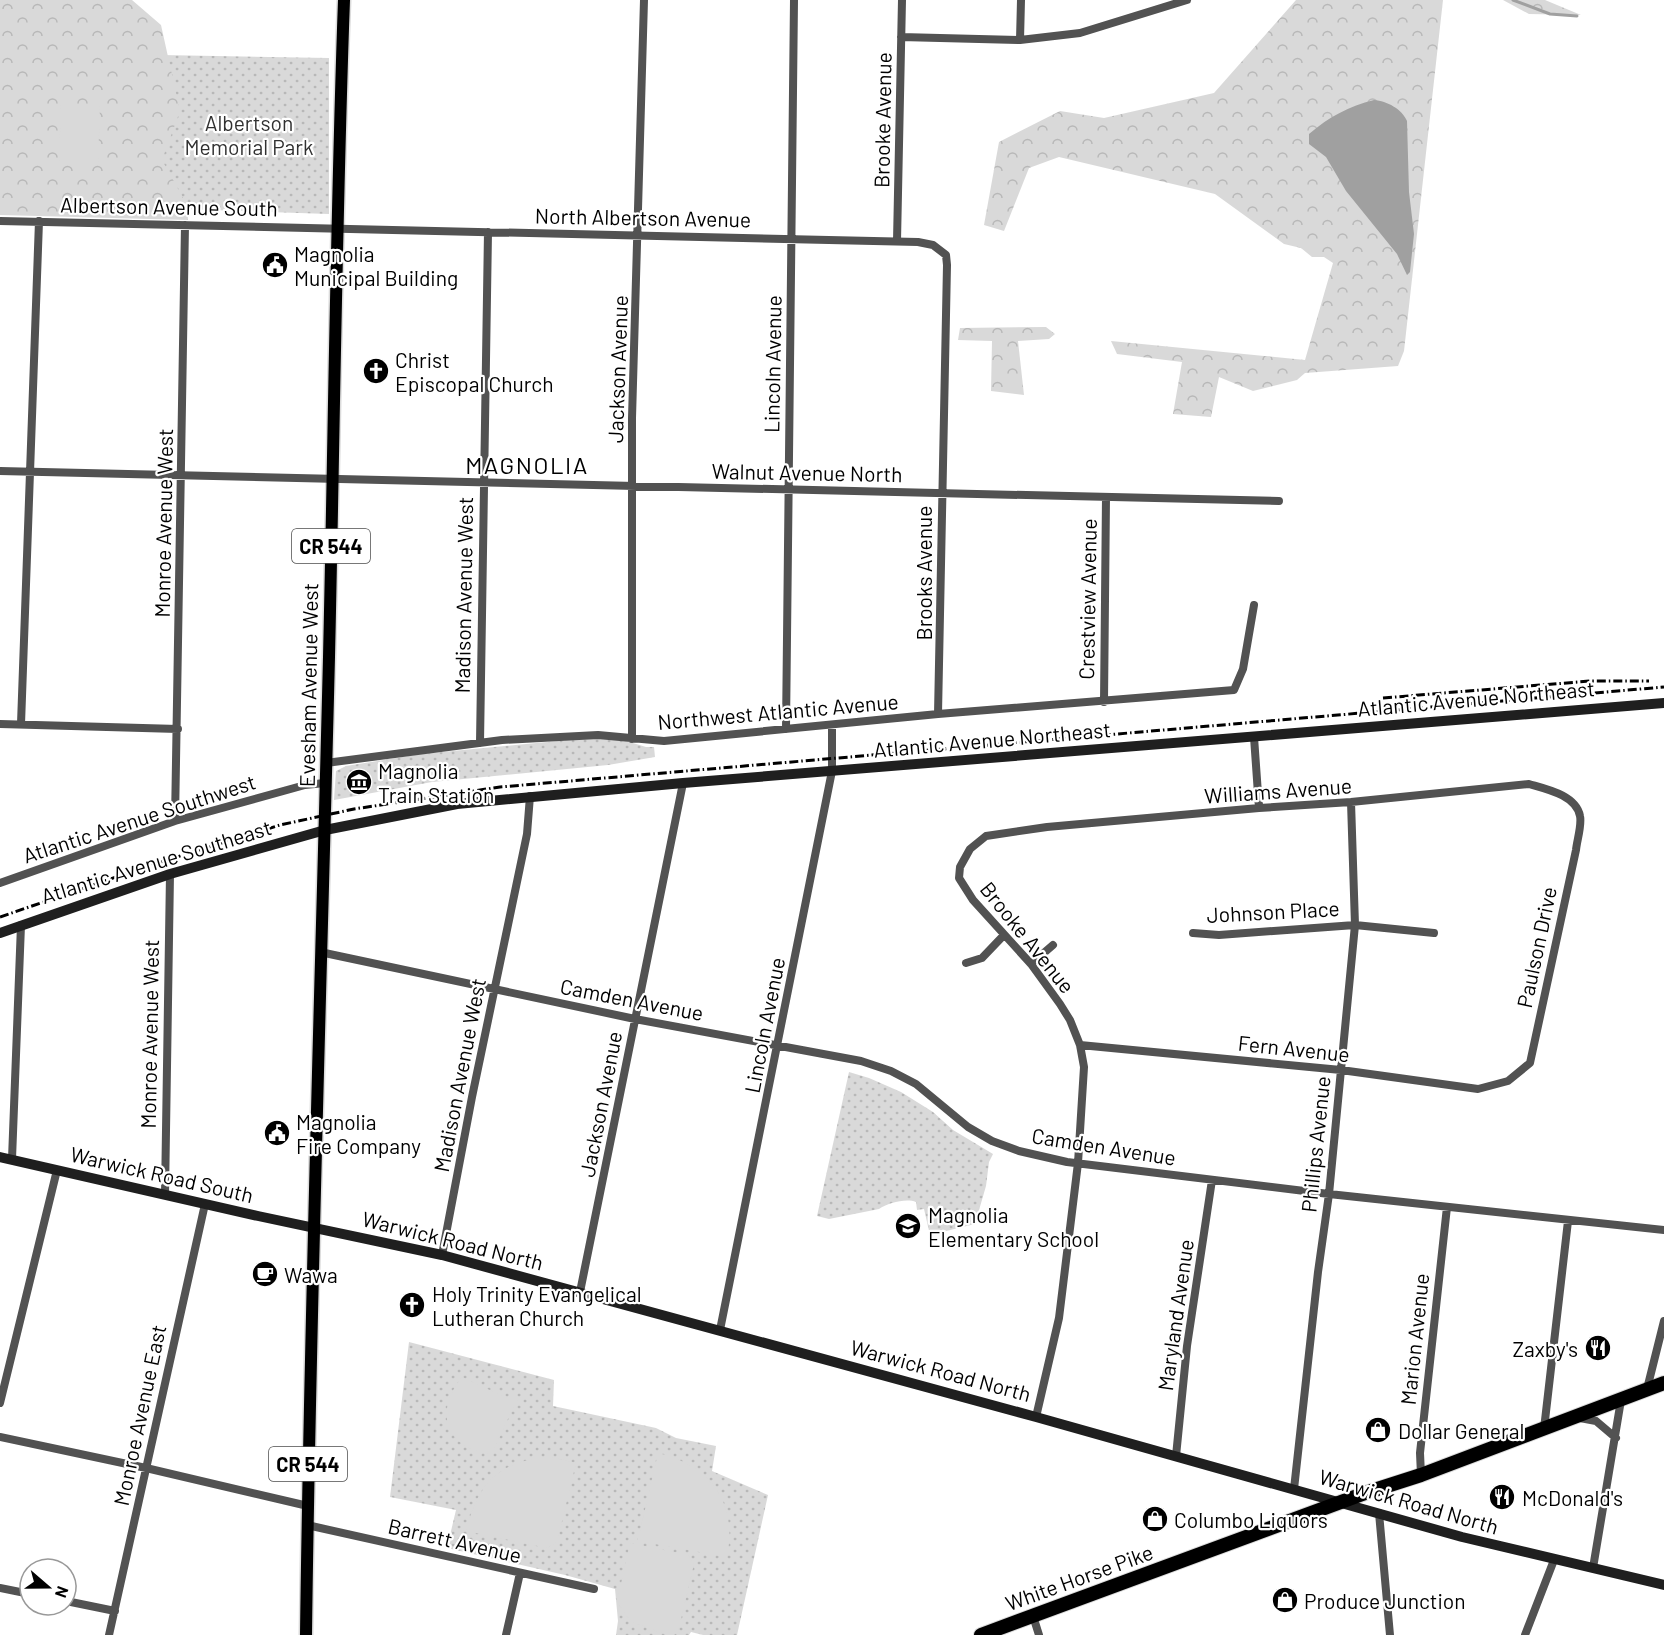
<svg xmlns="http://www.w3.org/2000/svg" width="1664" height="1635" viewBox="0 0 1664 1635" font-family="Barlow,sans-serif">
<defs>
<pattern id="green-dots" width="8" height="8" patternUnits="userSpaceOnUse" patternTransform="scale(1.5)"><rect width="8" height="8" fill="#d9d9d9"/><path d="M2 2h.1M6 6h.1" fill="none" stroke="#b8b8b8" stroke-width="1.8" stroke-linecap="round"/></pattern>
<pattern id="forest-crowns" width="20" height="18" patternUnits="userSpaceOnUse" patternTransform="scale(1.5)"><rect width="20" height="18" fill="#d9d9d9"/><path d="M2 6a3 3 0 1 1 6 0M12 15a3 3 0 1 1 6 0" fill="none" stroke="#b8b8b8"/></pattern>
</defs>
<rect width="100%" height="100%" fill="#fff"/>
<!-- green -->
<path fill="url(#green-dots)" d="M0,52L329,58V214L0,203Z
M598,737L623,740L646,747H654L655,757L608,765L432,782L334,800L336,771L346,766L421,754Z
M849,1072L869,1078L901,1092L933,1112L953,1130L993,1154L989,1162L986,1186L975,1224L930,1235L924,1209L917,1210L916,1202C906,1198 888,1203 879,1209L829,1219L817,1216Z
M409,1342L554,1380L553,1406L656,1428L676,1438L716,1446L712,1471L768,1495L737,1635H703L691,1632L689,1635H616L618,1621L615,1589L565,1575L447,1548L456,1510L390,1497Z"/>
<!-- forest -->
<path fill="url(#forest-crowns)" d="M0,0H132L161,25L180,111L162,160L187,205L188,220L0,215Z
M1296,0H1443L1404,351L1398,366L1305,373L1297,380L1253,391L1219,377L1211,417L1173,414L1182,362L1117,354L1111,341L1305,360L1333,263L1324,257H1312L1301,248L1284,244L1215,194L1059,157L1029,168L1004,231L984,225L999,142L1060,111L1104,118L1214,93Z
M1503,0H1545L1581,15L1529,14Z
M1046,327L1055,334L1049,339L1018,341L1024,395L991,391L992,341L958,340L960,328Z"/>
<!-- pitch -->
<path fill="#d9d9d9" d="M61,104L100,105L98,163L59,162Z
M462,1377L509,1399L516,1398L518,1401L517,1407L513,1408L492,1454C446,1449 433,1412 462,1377Z
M658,1453C711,1466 738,1502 727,1557L638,1541L637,1532L640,1531Z
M551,1457L576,1463L557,1542L547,1548L466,1531C478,1483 499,1460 551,1457Z
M630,1543L688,1555L694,1564L678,1632L674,1635H668L631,1622L617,1602Z"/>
<!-- water -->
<path fill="#a0a0a0" d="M1374,100C1387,101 1402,109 1407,121L1409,192L1414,234L1410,272L1407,275L1397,254L1346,191L1326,157L1309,144V134C1329,117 1349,106 1374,100Z"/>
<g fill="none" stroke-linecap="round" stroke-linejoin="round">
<!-- stream -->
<path stroke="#a0a0a0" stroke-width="3" d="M1513,0L1550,14L1577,16"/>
<!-- primary casing -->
<g stroke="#dbdbdb" stroke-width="15">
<path id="primary" d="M306,1635C310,1309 321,983 329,657C334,438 336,219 344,0"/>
</g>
<!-- highway casing -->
<g stroke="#dbdbdb" stroke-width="16">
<path id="highway" d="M981,1635L1368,1492L1421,1475L1664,1383"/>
</g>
<!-- street -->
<path stroke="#525252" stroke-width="8" d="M901,37L1020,40L1080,33L1187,0
M1020,40L1021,0
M0,221L918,242L933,245L946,255L947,265L938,714
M897,241L902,0
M0,471L1279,501
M1104,702L1106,497
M0,724L178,729
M21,724L39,221
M786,729L794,0
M1254,737L1259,808
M632,739V418L644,0
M480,743L488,232
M326,763L502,740L598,735L664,741L938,714L1234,690L1243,669L1254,605
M175,821L185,225
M0,883L175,821L305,785L325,783
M1193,933L1219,935L1355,925L1434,933
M320,952L635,1019L861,1061L891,1071L916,1084L968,1127L992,1141L1019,1151L1067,1162L1329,1194L1664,1230
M966,963L982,958L1004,935
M1031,964L1053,945
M12,1159L21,925
M165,1195L170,874
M442,1255L472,1097L527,834L530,796
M580,1292L683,783
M720,1330L832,771V725
M1647,1389L1664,1321
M0,1403L57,1170
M1036,1417L1059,1318L1078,1163L1084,1067L1080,1045L1070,1020L1060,1004L1031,964L973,900L959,878L960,867L970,849L986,836L1047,827L1259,808L1351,802L1529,784C1546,789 1576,795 1580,816C1582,825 1577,840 1576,850L1530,1063L1508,1081L1478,1089L1341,1070L1080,1045
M1580,1418L1596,1421L1616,1438
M1544,1429L1568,1221
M0,1437L146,1468L308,1506
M1176,1456L1187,1346L1212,1180
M1421,1475L1420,1453L1447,1207
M1294,1489L1318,1272L1329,1194L1355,925L1351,802
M1379,1513L1390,1635
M307,1525L594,1589
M1593,1568L1621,1400
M0,1588L30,1594
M66,1601L115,1611
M1033,1616L1039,1635
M109,1635L205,1204
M506,1635L520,1573
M1525,1635L1554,1560"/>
<!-- secondary -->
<path stroke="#1f1f1f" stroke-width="10" d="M0,933L170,874L325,830L457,804L683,783L1664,703
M0,1157L258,1216L442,1255L1036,1417L1462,1537L1664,1585"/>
<!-- primary -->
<use href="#primary" stroke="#000" stroke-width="12"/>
<!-- highway -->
<use href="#highway" stroke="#000" stroke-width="14"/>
<!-- rail -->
<path stroke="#000" stroke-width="3" stroke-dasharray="9 3 1.5 3" stroke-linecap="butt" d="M1383,698L1590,681H1649
M0,917L148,866L280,825L354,809L500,787L1664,687"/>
</g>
<!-- icons -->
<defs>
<g id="civic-disc" transform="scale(1.35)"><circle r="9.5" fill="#000" stroke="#fff"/><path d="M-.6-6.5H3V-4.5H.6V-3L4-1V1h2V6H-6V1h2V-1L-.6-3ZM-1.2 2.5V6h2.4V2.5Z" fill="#fff"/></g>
<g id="church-disc" transform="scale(1.35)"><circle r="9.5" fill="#000" stroke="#fff"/><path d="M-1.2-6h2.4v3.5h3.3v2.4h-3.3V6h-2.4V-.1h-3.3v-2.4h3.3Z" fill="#fff"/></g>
<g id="museum-disc" transform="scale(1.35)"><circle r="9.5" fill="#000" stroke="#fff"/><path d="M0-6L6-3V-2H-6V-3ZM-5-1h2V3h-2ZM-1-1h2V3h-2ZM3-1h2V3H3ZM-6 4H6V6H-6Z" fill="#fff"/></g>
<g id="school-disc" transform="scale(1.35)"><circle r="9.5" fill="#000" stroke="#fff"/><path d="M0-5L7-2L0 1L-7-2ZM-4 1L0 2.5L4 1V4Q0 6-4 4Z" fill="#fff"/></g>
<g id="cafe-disc" transform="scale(1.35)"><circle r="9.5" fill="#000" stroke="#fff"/><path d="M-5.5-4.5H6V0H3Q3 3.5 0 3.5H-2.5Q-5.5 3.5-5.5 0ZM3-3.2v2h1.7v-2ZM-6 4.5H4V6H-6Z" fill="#fff"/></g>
<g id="restaurant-disc" transform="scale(1.35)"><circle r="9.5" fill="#000" stroke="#fff"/><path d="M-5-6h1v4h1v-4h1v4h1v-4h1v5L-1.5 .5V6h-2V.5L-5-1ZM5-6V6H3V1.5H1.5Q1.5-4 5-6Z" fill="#fff"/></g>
<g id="shop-disc" transform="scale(1.35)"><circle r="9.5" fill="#000" stroke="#fff"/><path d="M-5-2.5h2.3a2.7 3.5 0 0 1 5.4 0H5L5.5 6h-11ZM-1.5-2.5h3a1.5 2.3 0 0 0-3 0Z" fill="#fff"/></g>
</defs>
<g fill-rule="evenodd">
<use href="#civic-disc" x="275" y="265"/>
<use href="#church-disc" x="376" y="371"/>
<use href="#museum-disc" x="359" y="782"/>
<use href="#civic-disc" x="277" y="1133"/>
<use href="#school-disc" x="908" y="1226"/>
<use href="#cafe-disc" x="265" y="1274"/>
<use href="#church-disc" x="412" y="1305"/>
<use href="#restaurant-disc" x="1598" y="1348"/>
<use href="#shop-disc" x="1378" y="1430"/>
<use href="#restaurant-disc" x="1502" y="1497"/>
<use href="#shop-disc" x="1155" y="1519"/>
<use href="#shop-disc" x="1285" y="1600"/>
</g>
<g text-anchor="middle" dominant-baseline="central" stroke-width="4.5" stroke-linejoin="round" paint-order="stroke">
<!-- shield labels -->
<g fill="#fff" stroke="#4c4c4c" stroke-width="1.5">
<rect x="292" y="529" width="78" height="34" rx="4.5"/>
<rect x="269" y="1447" width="78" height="34" rx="4.5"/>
</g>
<g font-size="20" font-weight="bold" fill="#000">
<text x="331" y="546">CR 544</text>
<text x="308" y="1464">CR 544</text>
</g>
<!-- street labels -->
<g font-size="21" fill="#000" stroke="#fff">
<text transform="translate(882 120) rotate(-89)">Brooke Avenue</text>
<text transform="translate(169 206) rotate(1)">Albertson Avenue South</text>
<text transform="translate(643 217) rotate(1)">North Albertson Avenue</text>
<text transform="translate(772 364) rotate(-89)">Lincoln Avenue</text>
<text transform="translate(617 369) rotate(-88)">Jackson Avenue</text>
<text transform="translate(807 472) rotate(1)">Walnut Avenue North</text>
<text transform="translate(163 523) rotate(-89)">Monroe Avenue West</text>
<text transform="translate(923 573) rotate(-90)">Brooks Avenue</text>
<text transform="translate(463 595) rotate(-89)">Madison Avenue West</text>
<text transform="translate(1087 599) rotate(-89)">Crestview Avenue</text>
<text transform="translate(308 685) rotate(-89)">Evesham Avenue West</text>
<text transform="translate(1476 698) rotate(-5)">Atlantic Avenue Northeast</text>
<text transform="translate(778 711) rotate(-5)">Northwest Atlantic Avenue</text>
<text transform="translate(992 739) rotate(-5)">Atlantic Avenue Northeast</text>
<text transform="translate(1278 790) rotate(-4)">Williams Avenue</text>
<text transform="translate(139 818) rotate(-18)">Atlantic Avenue Southwest</text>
<text transform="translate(156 861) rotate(-17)">Atlantic Avenue Southeast</text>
<text transform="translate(1273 911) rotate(-3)">Johnson Place</text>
<text transform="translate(1028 937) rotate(51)">Brooke Avenue</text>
<text transform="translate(1536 947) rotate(-78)">Paulson Drive</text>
<text transform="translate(632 999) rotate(11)">Camden Avenue</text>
<text transform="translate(764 1025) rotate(-79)">Lincoln Avenue</text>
<text transform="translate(149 1034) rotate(-89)">Monroe Avenue West</text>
<text transform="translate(1294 1048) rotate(6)">Fern Avenue</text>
<text transform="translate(459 1075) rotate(-79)">Madison Avenue West</text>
<text transform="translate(600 1104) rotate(-79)">Jackson Avenue</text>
<text transform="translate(1315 1144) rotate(-84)">Phillips Avenue</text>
<text transform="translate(1104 1146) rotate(9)">Camden Avenue</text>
<text transform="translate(162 1174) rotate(13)">Warwick Road South</text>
<text transform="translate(453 1240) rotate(14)">Warwick Road North</text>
<text transform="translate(1175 1315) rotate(-82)">Maryland Avenue</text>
<text transform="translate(1414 1339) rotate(-84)">Marion Avenue</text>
<text transform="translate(941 1370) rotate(15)">Warwick Road North</text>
<text transform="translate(139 1415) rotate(-78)">Monroe Avenue East</text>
<text transform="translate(1409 1501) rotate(16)">Warwick Road North</text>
<text transform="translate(455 1540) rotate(13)">Barrett Avenue</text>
<text transform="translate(1079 1577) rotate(-20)">White Horse Pike</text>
</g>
<!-- park labels -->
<g font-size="21" fill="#303030" stroke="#fff">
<text x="249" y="122">Albertson<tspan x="249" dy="24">Memorial Park</tspan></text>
</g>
<!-- poi labels -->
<g font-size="21" fill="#000" stroke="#fff" text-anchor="start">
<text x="294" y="253">Magnolia<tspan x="294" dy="24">Municipal Building</tspan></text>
<text x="395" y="359">Christ<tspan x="395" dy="24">Episcopal Church</tspan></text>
<text x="378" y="770">Magnolia<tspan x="378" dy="24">Train Station</tspan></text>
<text x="296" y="1121">Magnolia<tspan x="296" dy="24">Fire Company</tspan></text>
<text x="928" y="1214">Magnolia<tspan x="928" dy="24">Elementary School</tspan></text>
<text x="284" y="1274">Wawa</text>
<text x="432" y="1293">Holy Trinity Evangelical<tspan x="432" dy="24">Lutheran Church</tspan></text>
<text x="1578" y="1348" text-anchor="end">Zaxby's</text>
<text x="1398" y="1430">Dollar General</text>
<text x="1522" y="1497">McDonald's</text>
<text x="1174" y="1519">Columbo Liquors</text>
<text x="1304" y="1600">Produce Junction</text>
</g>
<!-- quarter labels -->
<g font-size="24" letter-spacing="1.5" fill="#000" stroke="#fff">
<text x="527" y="464">MAGNOLIA</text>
</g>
</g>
<!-- north arrow -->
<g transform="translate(48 1587) rotate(110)"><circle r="28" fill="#ffffff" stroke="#999999" stroke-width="1.5"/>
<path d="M0-4.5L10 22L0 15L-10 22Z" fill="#000000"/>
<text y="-9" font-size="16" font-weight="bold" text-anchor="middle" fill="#000000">N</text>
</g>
</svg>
